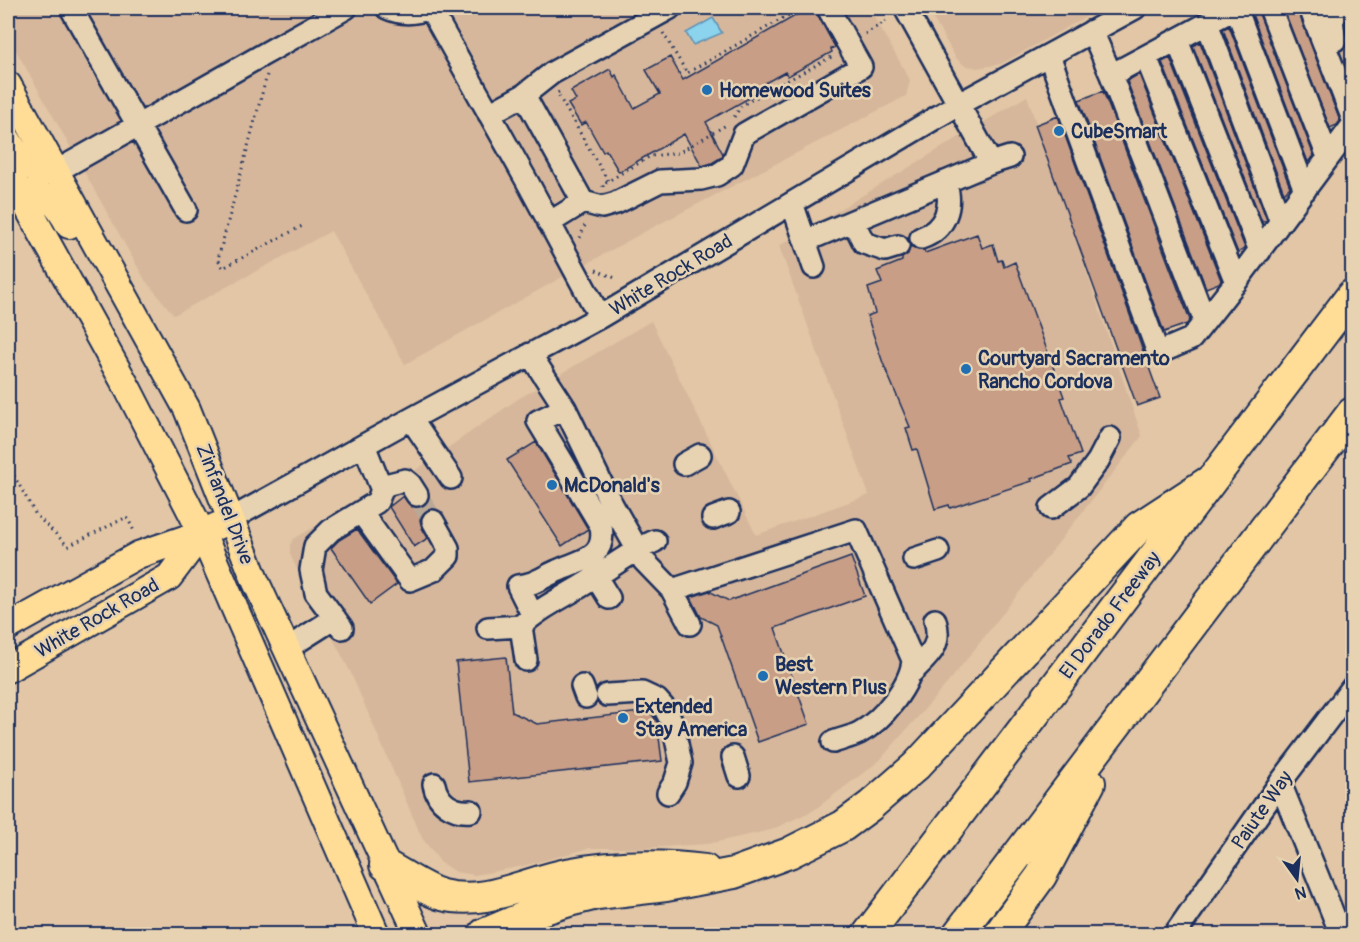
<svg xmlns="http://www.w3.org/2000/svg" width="1360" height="942" viewBox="0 0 1360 942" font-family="Pangolin,sans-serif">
<rect width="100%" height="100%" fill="#e2c6a5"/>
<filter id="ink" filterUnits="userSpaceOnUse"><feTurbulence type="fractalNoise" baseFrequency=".0167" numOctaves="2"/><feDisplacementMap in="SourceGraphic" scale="12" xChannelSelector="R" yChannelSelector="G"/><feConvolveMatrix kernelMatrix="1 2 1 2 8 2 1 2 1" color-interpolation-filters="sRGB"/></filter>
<g filter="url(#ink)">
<!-- built -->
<path fill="#d6b79b" d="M8,8H869L910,80L906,96L644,232L405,364L331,231L174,315L145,280L8,36Z
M927,8H1102L1001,64L977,68L964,65L956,58Z
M1320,8H1352V86Z
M1027,96L1142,436L952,678L879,761L814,810L771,830L707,844L645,848H590L523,866L475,875L456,872L442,864L422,838L350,671L300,576L290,554V545L293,539L413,472L518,399L651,321L756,535L869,495L779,246Z"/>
<!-- water -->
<path fill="#8cd3ed" stroke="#5f91b4" stroke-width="1.5" d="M713,18L722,33L693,45L686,33Z"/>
<!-- building -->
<path fill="#c89e86" stroke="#1b2f5e" stroke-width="1.5" d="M809,8H815L817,14L835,47L831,49L832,52L788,76L785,72L756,88L758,93L706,122L723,154L722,157L712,163L702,166L684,134L619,172L606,150L603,152L586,122L581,125L568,104L576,100L571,91L610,69L614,77L616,75L634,108L660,94L646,70L670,57L683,80Z
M1254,8H1257L1314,156L1308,162L1250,9Z
M1283,8H1297L1340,121L1337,125L1330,128Z
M1229,26L1290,187L1284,193L1223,29Z
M1200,42L1267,220L1262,222L1193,46Z
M1170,58L1245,248L1238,253L1162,62Z
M1139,74L1221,280L1219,283L1206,288L1127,81Z
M1103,91L1190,320L1187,324L1164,332L1079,100Z
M1058,116L1160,398L1137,406L1035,125Z
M977,234L982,248L993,244L998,261L1002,260L1004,267L1015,262L1064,397L1061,398L1081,454L1069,458L1072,464L1031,479L1032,481L950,508L949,505L935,509L917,449L913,450L906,428L910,427L883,363L867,316L875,313L868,288L882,283L877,271L902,261V258L908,254L910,245L914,249L924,250L925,253Z
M536,442L588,529L562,546L507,460Z
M403,496L412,507L423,506L428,500L434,508L426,510L420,520L422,528L428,538L414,547L389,507Z
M357,529L397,584L370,604L331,548L339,540Z
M851,557L865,596L775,628L809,724L758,742L717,625L701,617L691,597L709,591L729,601Z
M506,657L512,712L537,724L650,711L657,722L662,761L469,782L456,662Z"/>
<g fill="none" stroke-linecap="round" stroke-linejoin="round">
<!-- minor-tunnel -->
<path stroke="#baa897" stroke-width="21" stroke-dasharray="21 10" stroke-linecap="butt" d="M417,495L433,521"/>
<!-- minor casing -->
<g stroke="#1b2f5e" stroke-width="26">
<path id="minor" d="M71,8L186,210
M387,8C402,15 415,14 430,8
M430,8L528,183L600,317
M905,8L991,163
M1236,8L1305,190
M1270,8L1328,157
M1310,8L1352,117
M1207,23L1281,222
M1092,31L1111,75L1236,8
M1177,40L1260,251
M1335,40L1332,20L1341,8
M1049,55L1158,353L1191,339L1236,282L1352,126
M1146,57L1236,282
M1111,75L1205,321
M489,114L524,95
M55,172L346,8
M583,202L602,207L616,203L660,181L701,179L717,175L732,165L744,134L861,67L828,8
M792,203L814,267
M853,221L864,243L885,250L898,246
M549,223L583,202L524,95L552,73L670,8
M921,238C945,230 954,206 945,182
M805,241L991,163L1010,157
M530,354L565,408L610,501L644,561L672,590L690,624
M411,419L451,478
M684,464L700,455
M381,486L405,480L410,484L417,495
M1051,508L1079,487L1098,461L1110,438
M361,512L410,580L434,570L448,556V548L433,521
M713,518L729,512
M231,519L411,419L600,317L959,104L1135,8
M914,559L938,551
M596,577L609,598
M672,590L856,530L913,660C911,685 882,721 859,733C851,737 841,739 833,742
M532,614L518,586C536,584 541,578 557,571C580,560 607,559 601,526L538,421L565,408
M342,628L316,593L311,570L315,546L331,530L377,502L382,490L364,445
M488,628L521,626
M286,649L335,618
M526,660L521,626C538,609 562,598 583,585C608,570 629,552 655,541
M912,672C928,656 943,646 935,620
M582,686L586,697
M607,695L642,693L657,700L665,709L673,724L681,763L675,782L668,793
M733,757L739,776
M1280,783L1341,934
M434,784C437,802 453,813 471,811
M1175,934L1280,783L1352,688"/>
</g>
<!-- major casing -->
<g stroke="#1b2f5e" stroke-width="30">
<path id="major" d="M8,85L187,409L255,580L418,934
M8,140C23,165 25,169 55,172
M8,172L128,389L202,533L376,934
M19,192C48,195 55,199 69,225
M8,627L138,555L202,533L217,526
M8,669L169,577L202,533"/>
</g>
<!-- highway casing -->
<g stroke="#1b2f5e" stroke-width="34">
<path id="highway" d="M385,865C400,873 426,891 442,895C485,906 526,882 567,874C613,865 658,864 705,870
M484,934L541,910L569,901L597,894L666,886L734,873L789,853L843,826L870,806L916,766L1139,527L1211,480
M868,934L1352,295
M958,934L1352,413
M999,934L1041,876L1090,783"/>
</g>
<!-- path -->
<path stroke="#1b2f5e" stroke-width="3" stroke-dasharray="1.5 4.5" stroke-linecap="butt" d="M663,33L687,73L801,8
M865,34L886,21
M267,75L218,259L223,268L304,225
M559,92L557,93L608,181
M734,117L742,105L835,55
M603,187V184L651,156L678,153L728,124
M580,238L584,227L587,223
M596,270L615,278
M8,344L12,342
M8,465L36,515L68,546L127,517L134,531"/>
<!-- minor -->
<use href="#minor" stroke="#e7d3b1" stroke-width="21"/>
<!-- major -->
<use href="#major" stroke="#ffdd96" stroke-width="26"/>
<!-- highway -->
<use href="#highway" stroke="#ffdd96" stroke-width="30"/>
</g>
</g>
<!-- markers -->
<g fill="#1f6fb2" stroke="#e7d3b1" stroke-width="2">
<circle cx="707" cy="90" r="6"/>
<circle cx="1059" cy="131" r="6"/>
<circle cx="966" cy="369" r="6"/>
<circle cx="552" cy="485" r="6"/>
<circle cx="763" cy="676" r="6"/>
<circle cx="623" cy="718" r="6"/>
</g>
<g text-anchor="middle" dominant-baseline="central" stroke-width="5" stroke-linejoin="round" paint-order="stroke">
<!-- poi labels -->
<g font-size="20" font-weight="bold" fill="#1b2f5e" stroke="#e7d3b1" text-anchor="start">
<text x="719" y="90">Homewood Suites</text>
<text x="1071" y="131">CubeSmart</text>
<text x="978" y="358">Courtyard Sacramento<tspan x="978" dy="23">Rancho Cordova</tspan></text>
<text x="564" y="485">McDonald's</text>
<text x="775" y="664">Best<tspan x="775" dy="23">Western Plus</tspan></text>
<text x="635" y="706">Extended<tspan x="635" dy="23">Stay America</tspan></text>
</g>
<!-- street labels -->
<g font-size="20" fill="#1b2f5e" stroke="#e7d3b1">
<text transform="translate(671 275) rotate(-31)">White Rock Road</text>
<text transform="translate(225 504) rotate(69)">Zinfandel Drive</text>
<text transform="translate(1110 615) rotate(-53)">El Dorado Freeway</text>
<text transform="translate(97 618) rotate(-30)">White Rock Road</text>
<text transform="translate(1262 810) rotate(-55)">Paiute Way</text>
</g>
</g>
<!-- margin -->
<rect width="1360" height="942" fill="none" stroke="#e7d3b1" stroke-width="30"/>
<rect x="15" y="15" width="1330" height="912" fill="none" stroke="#1b2f5e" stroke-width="2" filter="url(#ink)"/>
<!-- north arrow -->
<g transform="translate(1297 879) rotate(165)" stroke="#e7d3b1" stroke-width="4.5" paint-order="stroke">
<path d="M0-4.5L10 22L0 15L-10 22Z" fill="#1b2f5e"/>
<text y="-9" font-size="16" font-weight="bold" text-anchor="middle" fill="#1b2f5e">N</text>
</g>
</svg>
